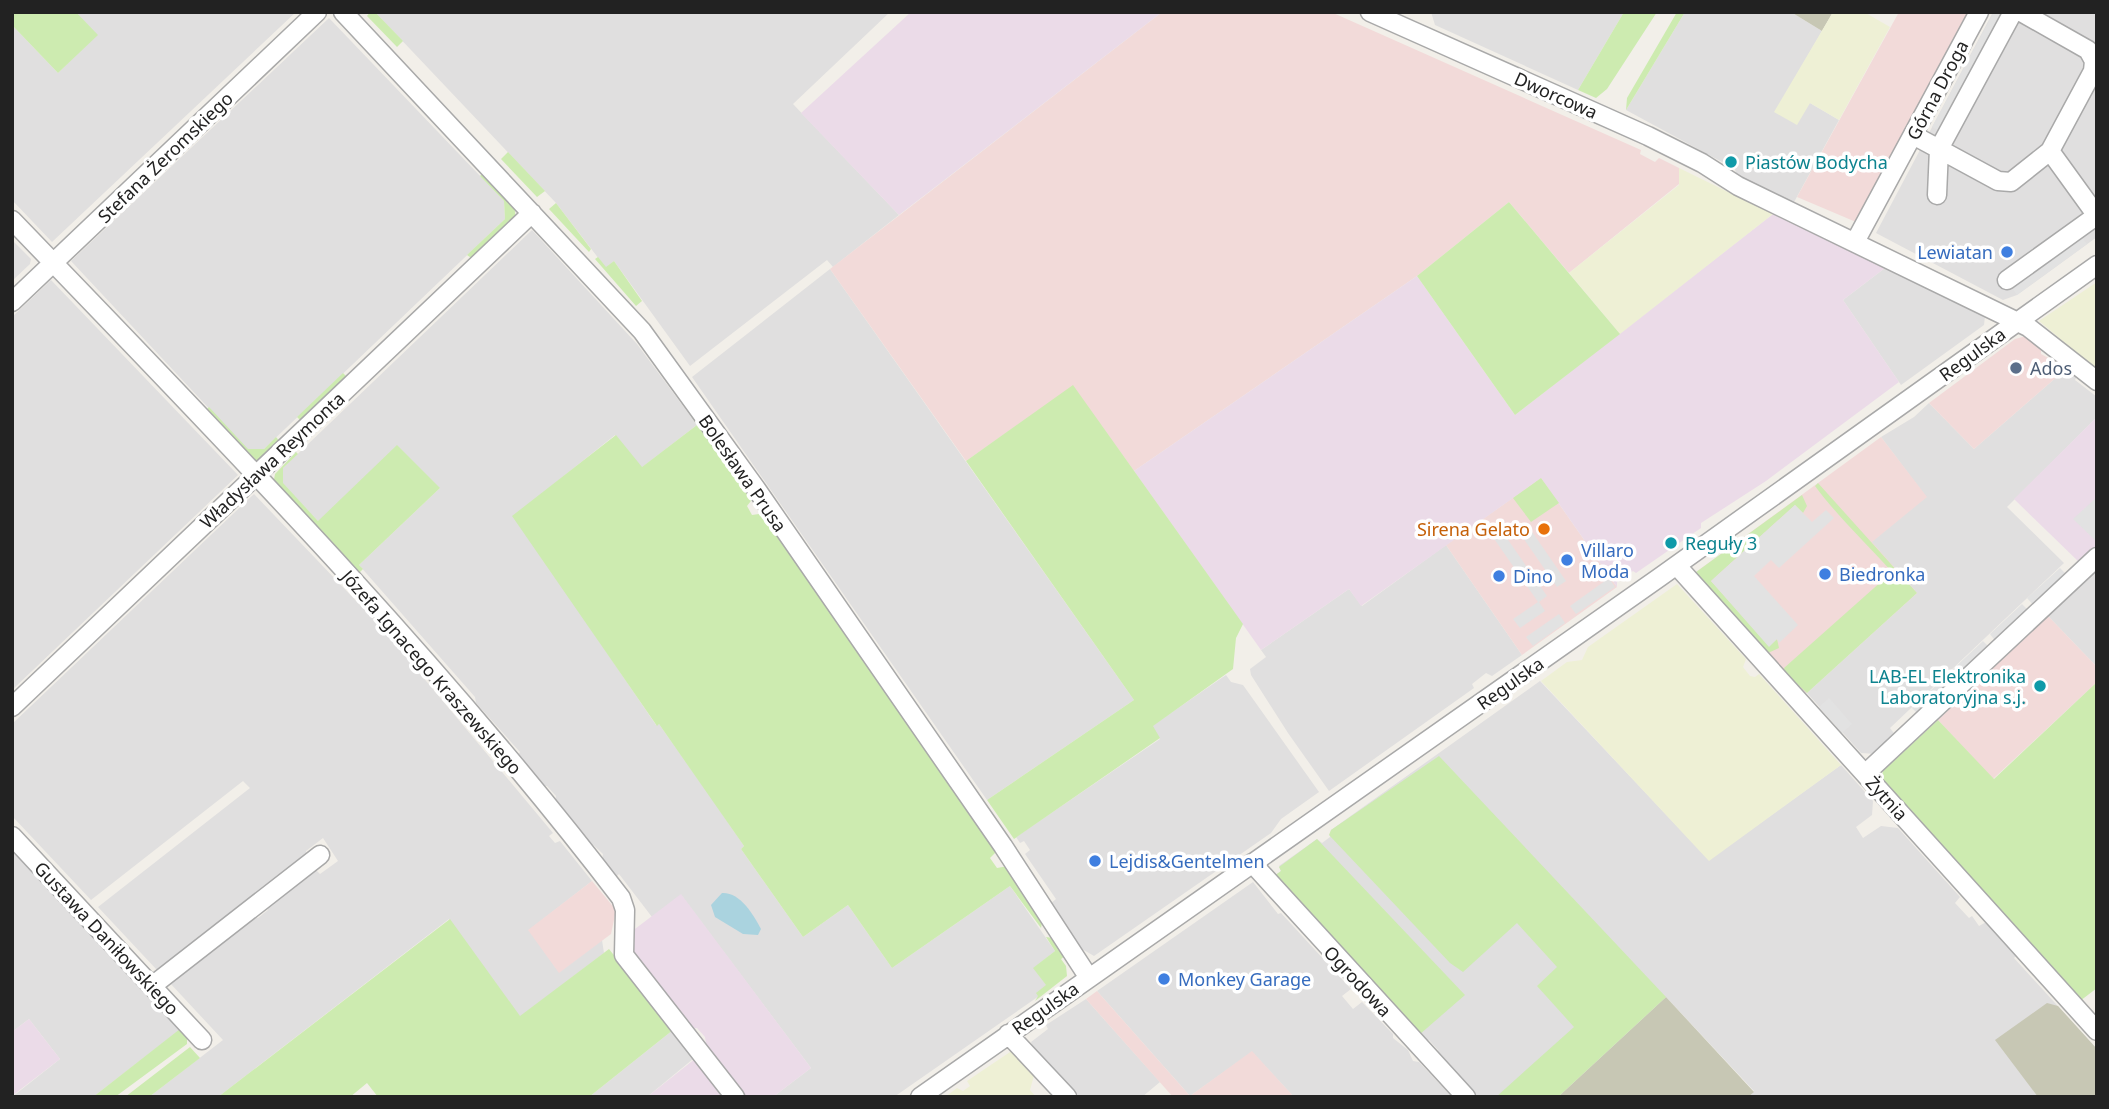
<svg xmlns="http://www.w3.org/2000/svg" width="2109" height="1109" viewBox="0 0 2109 1109" font-family="'Noto Sans',sans-serif">
<rect width="100%" height="100%" fill="#f2efe9"/>
<!-- residential -->
<path fill="#e0dfdf" d="M76,12H296L52,242L12,200V25L58,73L97,35Z
M375,12H890L793,104L899,215L833,267L827,260L690,366L614,261L606,268L556,203Z
M1431,12H1624L1578,90L1435,25Z
M1685,12H1791L1822,31L1775,112L1810,103L1839,120L1793,204L1737,177L1735,169L1626,110Z
M1993,12H2097V237L2017,295L2003,300L1876,233Z
M329,18L504,201L505,219L264,449H247L71,261Z
M532,230L637,344L697,425L641,468L615,435L514,516L656,725L659,724L714,802L744,846L741,849L803,937L848,905L892,968L1010,886L1055,951L1034,968L1047,986L1039,996L894,1097H773L811,1068L681,895L652,917L619,874L616,877L602,860L603,854L584,836L555,802L556,796L547,786H544L518,755L520,752L476,703L475,697L359,565L440,488L318,521L283,484V468Z
M12,240L31,259L30,264L12,281Z
M1885,268L1985,316L1984,325L1901,385L1843,300Z
M830,269L1134,700L987,800L692,377Z
M51,280L238,475L12,690V317Z
M2067,368L2077,376L2075,380L2097,397V417L2007,507L2064,563L1890,728L1896,736L1876,754L1861,753L1807,693L1917,593L1871,542L1926,497L1881,437L1914,417L1929,403L1974,449Z
M254,494L381,627L553,833L549,836L555,843L560,841L592,881L529,930L559,972L602,940L604,953L520,1017L449,919L218,1097H149L223,1040L169,982L253,916L258,918L268,910L266,906L314,868L320,874L338,861L323,838L306,851V859L203,935L163,970L156,969L98,907L250,788L243,781L91,900L12,816V724Z
M1446,545L1522,655L1492,676L1486,673L1472,684L1474,688L1329,791L1288,733L1251,675L1250,669L1266,657L1261,650L1349,589L1362,606Z
M2097,571V667L2048,616Z
M1226,675L1231,682L1243,685L1319,792L1281,819L1271,833L1094,956L1082,949L1050,904L1056,899L1025,854L1030,850L1024,841L1020,843L1016,837L1160,739L1152,726Z
M1540,681L1709,860L1841,765L1873,801L1872,815L1856,827L1863,838L1881,826L1898,828L1960,897L1955,903L1969,918L1972,916L1979,926L1988,921L2018,954L2014,958L2097,1049V1097H1748L1754,1091L1666,997L1558,1097H1476L1437,1055L1438,1050L1429,1040L1425,1041L1274,876L1281,871L1279,866L1317,839L1322,843L1330,837L1331,830Z
M12,850L181,1029L93,1097H12L60,1059L29,1019L12,1032Z
M1253,882L1278,914L1281,913L1351,989L1342,996L1353,1009L1362,1002L1393,1034V1038L1408,1050L1413,1061L1419,1062L1452,1097H1294L1252,1052L1190,1096L1097,991Z
M1086,999L1160,1082L1142,1097H1074L1037,1057L1031,1042L1048,1029L1046,1025Z
M673,1030L693,1059L647,1097H589Z"/>
<!-- commercial -->
<path fill="#f2dad9" d="M1162,12H1331L1641,150L1640,154L1655,162L1659,158L1679,168V184L1569,273L1509,202L1417,276L1134,471L1073,386L966,461L830,269Z
M1899,12H1969L1856,222L1797,197Z
M2026,336L2041,348V354L2067,368L1974,449L1929,403L2015,339Z
M1881,437L1927,497L1872,542L1917,593L1804,695L1692,575Z
M1541,478L1617,587L1522,655L1446,545Z
M2048,616L2097,667V682L1993,779L1938,720Z
M592,881L616,910L611,934L559,973L528,930Z
M1097,991L1190,1096L1252,1051L1294,1097H1173L1086,999Z"/>
<!-- industrial -->
<path fill="#ebdbe8" d="M911,12H1162L899,215L801,113Z
M1773,214L1885,268L1843,300L1899,382L1766,481L1701,523V528L1636,573L1633,571L1617,582V587L1541,478L1361,606L1349,589L1261,650L1134,471L1417,276L1515,415Z
M2097,417V547L2080,563L2014,499Z
M681,894L811,1068L773,1097H744L707,1050L705,1037L697,1028L690,1029L631,955V932Z
M29,1019L60,1059L12,1096V1032Z
M696,1058L706,1075L726,1097H647Z"/>
<!-- construction -->
<path fill="#c7c7b4" d="M1791,12H1833L1822,31Z
M1666,997L1754,1092L1748,1097H1558Z
M2047,1003L2058,1006L2097,1049V1097H2038L1995,1040Z"/>
<!-- farmland -->
<path fill="#eef0d5" d="M1833,12H1864L1890,27L1839,120L1810,103L1797,125L1774,112Z
M1679,168L1773,214L1620,334L1569,273L1679,185Z
M2097,282V370L2039,321Z
M1677,584L1746,659L1743,667L1750,676L1755,677L1759,674L1841,765L1709,861L1541,681L1567,662L1582,660L1588,647Z
M1013,1050L1035,1072L1030,1090L1036,1097H945L957,1088L963,1091L970,1086L967,1081Z"/>
<!-- grass -->
<path fill="#cdebb0" d="M12,12H76L98,35L58,73L12,25Z
M370,12H375L403,41L397,47L367,16Z
M1624,12H1657L1607,89L1596,98L1578,90Z
M1677,12H1685L1626,110L1627,98Z
M508,152L545,191L537,197L501,159Z
M483,173C497,186 518,198 515,219L474,260L467,255L505,219L504,201L480,176Z
M1509,202L1620,334L1515,415L1417,276Z
M556,203L591,249L589,252L549,209Z
M598,257L606,267L614,261L642,301L636,306L595,259Z
M343,373L348,378L301,421L297,417Z
M1073,385L1243,624L1236,638L1233,669L1153,726L1160,738L1014,839L987,800L1134,700L966,461Z
M686,404L754,497L747,506L752,515L765,513L998,850L990,858L997,868L1008,866L1042,923L1041,928L1010,886L892,968L848,905L803,937L741,849L744,846L659,724L657,726L512,516L616,435L642,467L697,425L684,405Z
M209,407L248,449H264L276,437L281,443L259,461L252,460L204,412Z
M397,445L440,488L359,565L363,569L358,574L273,485L275,474L296,452L298,454L283,468V483L318,521Z
M1541,478L1559,503L1531,522L1513,498Z
M1818,483L1917,593L1807,693L1785,673L1784,668L1892,572C1870,547 1837,516 1815,486Z
M1802,495L1807,506L1803,513L1795,505L1711,581L1769,646L1777,639L1779,648L1768,653L1692,575Z
M2097,682V988L2080,1001L1881,781L1883,771L1938,720L1994,779Z
M1439,756L1666,997L1558,1097H1496L1574,1027L1537,986L1557,967L1517,923L1463,972L1450,963L1329,835L1331,830Z
M1317,839L1465,995L1419,1035L1274,876L1281,871L1279,867Z
M450,919L520,1016L609,949L673,1030L589,1097H378L367,1083L350,1097H218Z
M1046,937L1053,938L1065,956L1061,959L1066,966L1067,976L1035,1001L1038,996L1036,993L1046,985L1033,968L1055,951Z
M180,1029L187,1036V1044L115,1097H93Z
M190,1047L200,1058L149,1097H125Z"/>
<!-- parking -->
<path fill="#e2e2e2" d="M1994,12H2013L1946,134L1932,127Z
M2080,235L2087,244L2017,295L2010,285Z
M2097,497V542L2073,519Z
M1795,505L1812,522L1826,510L1834,518L1779,568L1771,560L1754,576L1798,625L1779,643L1777,639L1769,647L1711,581Z
M1526,523L1566,581L1557,587L1517,529Z
M1497,524L1547,596L1539,602L1545,611L1520,628L1513,619L1538,602L1488,530Z
M2060,568L2067,575L2034,606L2027,598Z
M1609,578L1615,587L1576,614L1570,606Z
M2022,604L2029,611L1996,642L1990,634Z
M1559,614L1565,623L1533,646L1526,637Z
M1983,641L1990,648L1958,678L1951,671Z
M1946,676L1953,683L1919,715L1912,708Z
M1829,698L1852,724L1842,733L1819,707Z"/>
<!-- water -->
<path fill="#aad3df" d="M722,893C740,892 753,914 761,929L758,935L743,934L715,917L711,905Z"/>
<g fill="none" stroke-linecap="round" stroke-linejoin="round">
<!-- minor casing -->
<g stroke="#a9a9a9" stroke-width="21">
<path id="minor" d="M343,12L642,331L757,490L1003,846L1089,978
M1370,12L1648,136L1702,163L1738,186L2028,327L2097,381
M1913,135L1939,149L2013,12
M2050,151L2097,216
M1937,195L1939,149L1998,181L2011,182L2050,151L2093,71L2094,61L2088,50L2021,12
M12,220C223,439 436,656 621,898L625,910L624,955L735,1097
M1855,242L1979,12
M2007,280L2096,216
M12,302L317,12
M1677,566L2097,1031
M12,707L532,213
M1865,774L2097,557
M12,836L202,1040
M1252,863L1466,1097
M152,986L320,855
M1008,1034L1067,1097
M920,1097L1660,577L2097,265"/>
</g>
<!-- minor -->
<use href="#minor" stroke="#fff" stroke-width="18"/>
</g>
<!-- markers -->
<g fill="#0f9aa8" stroke="#fff" stroke-width="2.5">
<circle cx="1731" cy="162" r="7"/>
<circle cx="1671" cy="543" r="7"/>
<circle cx="2040" cy="686" r="7"/>
</g>
<g fill="#3f7fe0" stroke="#fff" stroke-width="2.5">
<circle cx="2007" cy="252" r="7"/>
<circle cx="1567" cy="560" r="7"/>
<circle cx="1825" cy="574" r="7"/>
<circle cx="1499" cy="576" r="7"/>
<circle cx="1095" cy="861" r="7"/>
<circle cx="1164" cy="979" r="7"/>
</g>
<circle fill="#5c6f8a" stroke="#fff" stroke-width="2.5" cx="2016" cy="368" r="7"/>
<circle fill="#e8710a" stroke="#fff" stroke-width="2.5" cx="1544" cy="529" r="7"/>
<g text-anchor="middle" dominant-baseline="central" stroke-width="7" stroke-linejoin="round" paint-order="stroke">
<!-- street labels -->
<g font-size="18" fill="#222" stroke="#fff">
<text transform="translate(1937 90) rotate(-62)">Górna Droga</text>
<text transform="translate(1556 95) rotate(24)">Dworcowa</text>
<text transform="translate(165 157) rotate(-44)">Stefana Żeromskiego</text>
<text transform="translate(1972 354) rotate(-36)">Regulska</text>
<text transform="translate(272 460) rotate(-43)">Władysława Reymonta</text>
<text transform="translate(743 473) rotate(55)">Bolesława Prusa</text>
<text transform="translate(432 672) rotate(49)">Józefa Ignacego Kraszewskiego</text>
<text transform="translate(1510 683) rotate(-35)">Regulska</text>
<text transform="translate(1887 798) rotate(48)">Żytnia</text>
<text transform="translate(107 938) rotate(47)">Gustawa Daniłowskiego</text>
<text transform="translate(1358 981) rotate(47)">Ogrodowa</text>
<text transform="translate(1045 1008) rotate(-35)">Regulska</text>
</g>
<!-- culture labels -->
<g font-size="18" fill="#0d838f" stroke="#fff" text-anchor="start">
<text x="1745" y="162">Piastów Bodycha</text>
<text x="1685" y="543">Reguły 3</text>
<text x="2026" y="676" text-anchor="end">LAB-EL Elektronika<tspan x="2026" dy="21">Laboratoryjna s.j.</tspan></text>
</g>
<!-- shop labels -->
<g font-size="18" fill="#366cbe" stroke="#fff" text-anchor="start">
<text x="1993" y="252" text-anchor="end">Lewiatan</text>
<text x="1581" y="550">Villaro<tspan x="1581" dy="21">Moda</tspan></text>
<text x="1839" y="574">Biedronka</text>
<text x="1513" y="576">Dino</text>
<text x="1109" y="861">Lejdis&amp;Gentelmen</text>
<text x="1178" y="979">Monkey Garage</text>
</g>
<!-- service labels -->
<g font-size="18" fill="#4e5e75" stroke="#fff" text-anchor="start">
<text x="2030" y="368">Ados</text>
</g>
<!-- food labels -->
<g font-size="18" fill="#c56008" stroke="#fff" text-anchor="end">
<text x="1530" y="529">Sirena Gelato</text>
</g>
</g>
<!-- border -->
<rect width="2109" height="1109" fill="none" stroke="#222222" stroke-width="28"/>
</svg>
